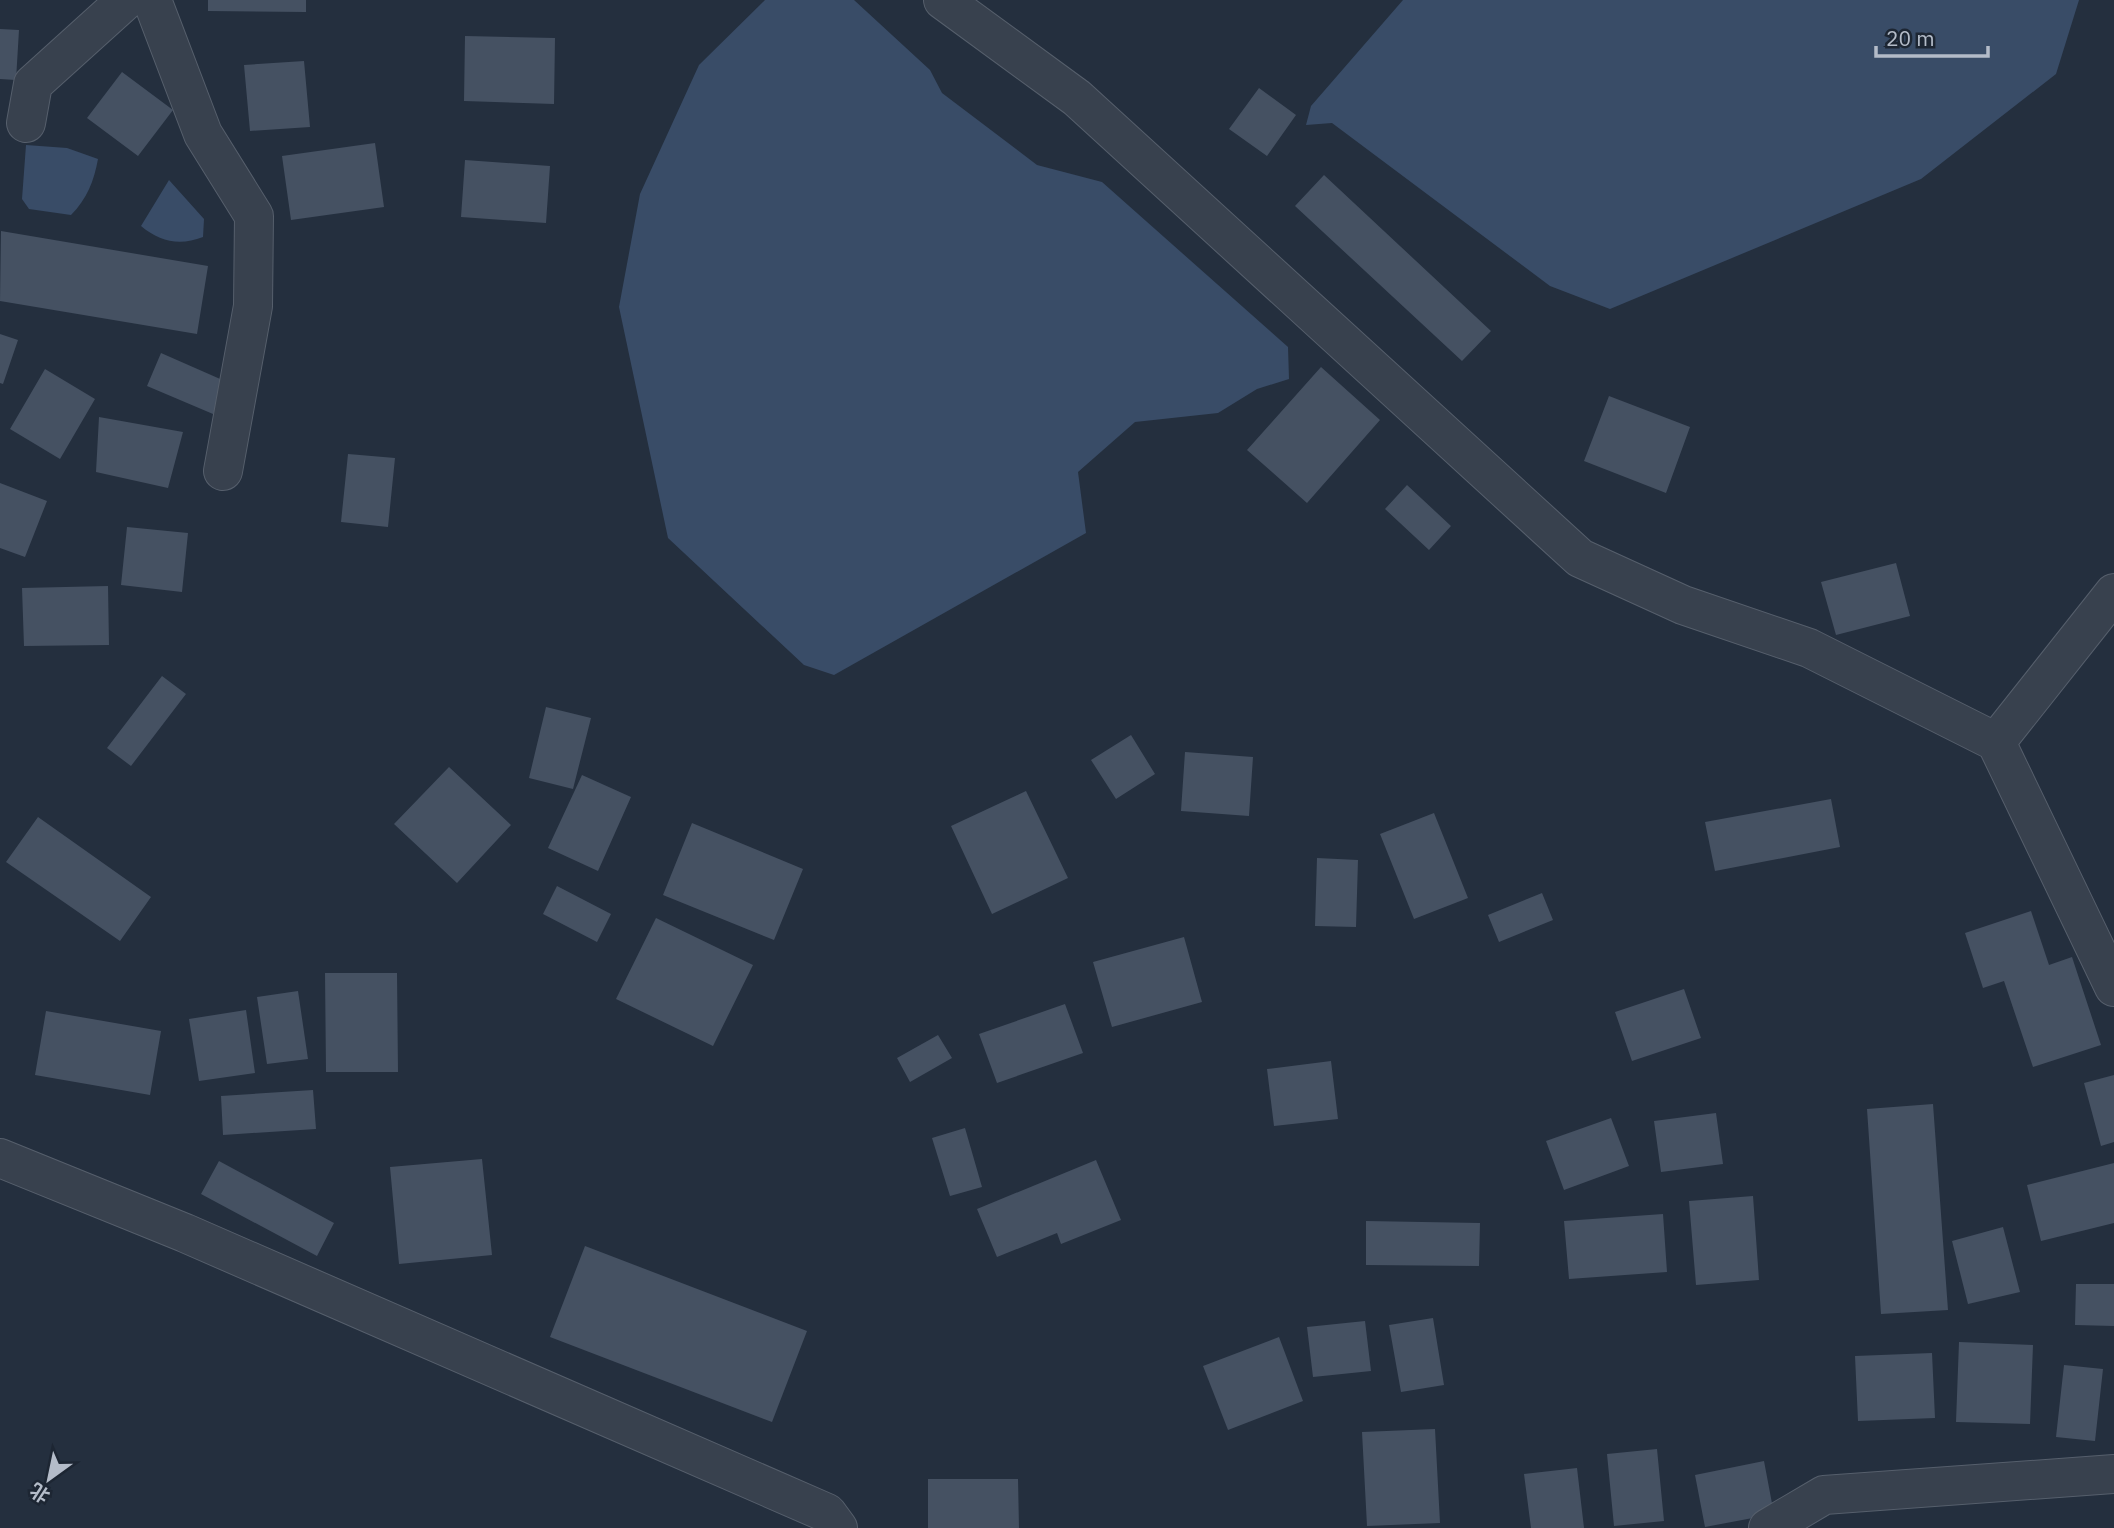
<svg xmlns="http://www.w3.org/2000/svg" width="2114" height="1528" viewBox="0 0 2114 1528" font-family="'IBM Plex Sans','Noto Sans SC',sans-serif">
<rect width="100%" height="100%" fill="#242f3e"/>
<!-- water -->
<path fill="#394c67" d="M765,0H854L930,70L942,93L1037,165L1102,182L1288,347L1289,379L1257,389L1218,413L1135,422L1078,472L1086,533L834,675L804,665L668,538L619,307L640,194L699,65Z
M1403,0H2079L2056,74L1921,179L1610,309L1550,286L1332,123L1306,125L1311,106Z
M26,145L67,148L98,159C94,181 87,199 71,215L29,209L22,199Z
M169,180L204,219L203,237C180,246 160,242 141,226Z"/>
<!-- building -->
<path fill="#455162" d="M208,0H306V12L208,11Z
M0,29L19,30L16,80L0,79Z
M465,36L555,38L554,104L464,101Z
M304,61L310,127L250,131L244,65Z
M122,72L173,110L138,156L87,118Z
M1259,88L1296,115L1267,156L1229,129Z
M375,143L384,207L291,220L282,156Z
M465,160L550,166L546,223L461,217Z
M1324,175L1491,331L1462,361L1295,206Z
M1,231L208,266L197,334L0,301Z
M0,334L18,340L3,384L0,383Z
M161,353L227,382L213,414L147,386Z
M1321,367L1380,420L1307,503L1247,450Z
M45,369L95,399L60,459L10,429Z
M1609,396L1690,427L1666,493L1584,461Z
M99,417L183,432L168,488L96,472Z
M348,454L395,458L388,527L341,522Z
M0,483L47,501L25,557L0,548Z
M1407,485L1451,526L1429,550L1385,509Z
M127,527L188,533L182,592L121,585Z
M1896,563L1910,616L1836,635L1821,582Z
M108,586L109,645L24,646L22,588Z
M162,676L186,694L131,766L107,748Z
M546,707L591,718L573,789L529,778Z
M1131,735L1155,774L1116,799L1091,760Z
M1185,752L1253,757L1249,816L1181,811Z
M449,767L511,825L457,883L394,824Z
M582,775L631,797L598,871L548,848Z
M1026,791L1068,878L992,914L951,826Z
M1831,799L1840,847L1715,871L1705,822Z
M1434,813L1468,898L1414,919L1380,834Z
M38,817L151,897L120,941L6,862Z
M692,823L803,869L774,940L663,895Z
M1317,858L1358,860L1356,927L1315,926Z
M557,886L611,914L597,942L543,914Z
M1542,893L1553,920L1499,942L1488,915Z
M2031,911L2049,965L2072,957L2101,1045L2033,1067L2004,981L1983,988L1965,933Z
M656,918L753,965L713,1046L616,999Z
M1184,937L1202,1002L1112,1027L1093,962Z
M325,973H397L398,1072H326Z
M1684,989L1701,1038L1632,1061L1615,1012Z
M298,991L308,1059L267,1064L257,997Z
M1065,1004L1083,1053L997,1083L979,1034Z
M246,1010L255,1073L199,1081L189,1019Z
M46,1011L161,1031L150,1095L35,1075Z
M938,1035L952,1058L910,1082L897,1058Z
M1331,1061L1338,1119L1274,1126L1267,1069Z
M2114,1075V1142L2101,1146L2084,1083Z
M313,1090L316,1129L223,1135L221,1096Z
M1933,1104L1948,1310L1881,1314L1867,1109Z
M1716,1113L1723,1164L1661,1172L1654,1121Z
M1611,1118L1629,1166L1564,1190L1546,1141Z
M965,1128L982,1187L950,1196L932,1138Z
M482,1159L492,1255L399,1264L390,1167Z
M1096,1160L1121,1220L1061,1244L1057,1233L997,1257L977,1209Z
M219,1161L334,1223L317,1256L201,1194Z
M2114,1163V1223L2041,1241L2027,1185Z
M1753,1196L1759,1280L1696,1285L1689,1201Z
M1663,1214L1667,1272L1569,1279L1564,1221Z
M1366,1221L1480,1223L1479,1266L1366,1265Z
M2003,1227L2020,1292L1968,1304L1952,1241Z
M585,1246L807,1331L772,1422L550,1337Z
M2076,1284H2114V1326L2075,1325Z
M1433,1318L1444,1385L1401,1392L1389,1325Z
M1365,1321L1371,1371L1313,1377L1307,1327Z
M1279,1337L1303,1401L1228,1430L1203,1366Z
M1959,1342L2033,1345L2030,1424L1956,1422Z
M1932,1353L1935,1418L1858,1421L1855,1356Z
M2064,1365L2103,1369L2095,1441L2056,1437Z
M1435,1429L1440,1523L1367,1526L1362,1432Z
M1657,1449L1664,1521L1614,1526L1607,1454Z
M1764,1461L1774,1514L1705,1527L1695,1475Z
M1577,1468L1584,1528H1531L1524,1474Z
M928,1479H1018L1019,1528H928Z"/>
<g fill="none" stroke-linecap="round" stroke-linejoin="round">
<!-- minor casing -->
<g stroke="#565f6c" stroke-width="40">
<path id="minor" d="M152,0L203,134L254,216L253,306L223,471
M943,0L1077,98L1580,558L1683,605L1809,648L1996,742L2114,987
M26,123L33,84L126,0
M1996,742L2114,593
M0,1158L185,1233L827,1513L838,1528
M1768,1528L1824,1495L2114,1474"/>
</g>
<!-- minor -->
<use href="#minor" stroke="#38414e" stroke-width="38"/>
</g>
<!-- north arrow -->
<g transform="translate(49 1479) rotate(213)" stroke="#1d2633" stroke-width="5" paint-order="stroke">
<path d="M0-5L12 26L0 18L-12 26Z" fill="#b4bcc9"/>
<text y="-10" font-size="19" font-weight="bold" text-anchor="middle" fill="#b4bcc9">北</text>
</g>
<!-- scale -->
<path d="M1876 46v10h112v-10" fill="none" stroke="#b4bcc9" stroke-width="3.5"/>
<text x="1886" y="46" font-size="21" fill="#b4bcc9" stroke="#1d2633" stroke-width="5" paint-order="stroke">20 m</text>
</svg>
